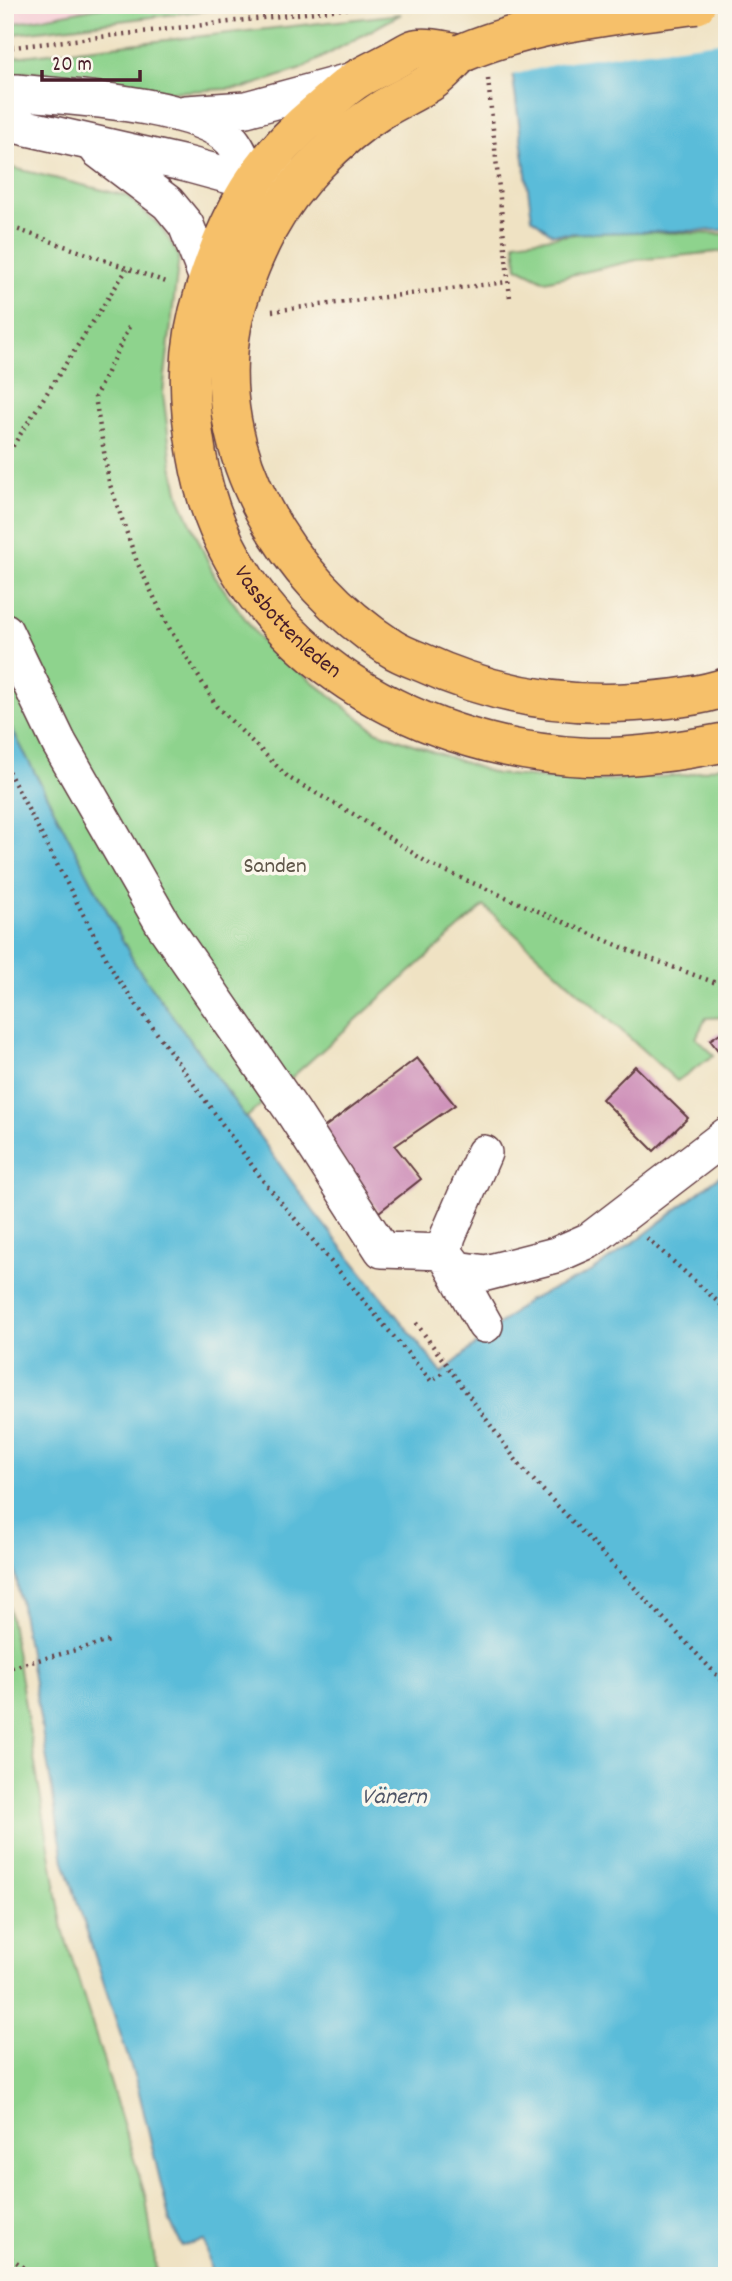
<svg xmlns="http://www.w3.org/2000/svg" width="732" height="2281" viewBox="0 0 732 2281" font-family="Dekko,sans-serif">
<rect width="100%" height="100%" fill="#fbf7ec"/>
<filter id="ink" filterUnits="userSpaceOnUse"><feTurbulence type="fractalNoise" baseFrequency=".0143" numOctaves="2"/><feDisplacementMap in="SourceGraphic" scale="14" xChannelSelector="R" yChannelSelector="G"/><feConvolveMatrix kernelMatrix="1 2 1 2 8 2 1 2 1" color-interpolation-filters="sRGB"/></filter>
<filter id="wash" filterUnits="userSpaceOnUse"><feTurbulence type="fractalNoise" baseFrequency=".00686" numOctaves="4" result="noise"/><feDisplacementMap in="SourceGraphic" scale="28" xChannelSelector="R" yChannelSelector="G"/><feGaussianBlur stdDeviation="1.57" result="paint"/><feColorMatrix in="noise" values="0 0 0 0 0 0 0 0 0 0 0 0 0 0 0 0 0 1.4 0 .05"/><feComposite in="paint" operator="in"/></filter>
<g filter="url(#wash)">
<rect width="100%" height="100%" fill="#efe2c3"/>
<!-- built -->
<path fill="#f6cfd7" d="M5,5H112L5,25Z"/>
<!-- green -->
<path fill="#8ed38d" stroke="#6c795c" stroke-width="2" d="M112,5H249L5,35V25Z
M401,14L301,69L244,88L169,92L35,72L5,74V58Z
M5,166L127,196L161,227L179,256L163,393L172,465L180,499L215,577L263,643L376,731L496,774L586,782L687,775L727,764V1017L706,1018L696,1038L714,1055L677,1081L484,906L246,1118L135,964L5,716Z
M599,231L727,234V251L637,260L545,281L517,267L515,242Z
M5,1586L63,1930L146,2198L157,2276H5Z"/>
<!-- water -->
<path fill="#5abcd9" stroke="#526e82" stroke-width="2" d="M503,5H727V230L552,234L532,218Z
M5,716L135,964L314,1212L442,1373L527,1301L591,1272L644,1235L727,1170V2276H212L205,2241L182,2246L170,2222L138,2088L64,1861L5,1511Z"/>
<!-- pier -->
<path fill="#efe2c3" d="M499,5H727V41L570,61L508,76Z"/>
<g id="blocks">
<!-- building -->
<path fill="#cf92ba" d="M720,1033L727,1041V1048L720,1053L710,1040Z
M417,1058L455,1105L395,1146L421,1179L379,1212L322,1129Z
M635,1066L688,1118L654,1151L602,1099Z"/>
</g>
</g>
<g filter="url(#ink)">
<use href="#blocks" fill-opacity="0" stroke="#633c42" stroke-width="2"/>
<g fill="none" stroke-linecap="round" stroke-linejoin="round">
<!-- minor casing -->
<g stroke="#633c42" stroke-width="38">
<path id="minor" d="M5,93L15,92C66,97 199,103 232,141C242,153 251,180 258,195
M186,113L246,109L357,79
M5,123L186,164L252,182L281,174
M98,150L168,203L186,225L208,281
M5,631L59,743L163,924L293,1112L382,1250L444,1252L485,1325
M484,1153L448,1236L444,1252L457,1269L486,1273L556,1255L590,1240L727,1135"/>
</g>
<!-- major casing -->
<g stroke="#633c42" stroke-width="41">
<g id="major">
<path id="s1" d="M462,53C449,52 432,46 419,48C412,48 403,55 397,58C385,65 371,71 359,78C345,86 333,99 321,109C257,161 229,214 204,292C186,349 187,396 197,455C228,642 408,749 587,757C635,758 680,751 727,742"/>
<path d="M462,53C451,63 441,76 429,83C414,93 397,100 381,110C338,137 293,183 268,229C254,255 237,297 232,326C208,454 287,581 391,648C400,654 411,658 421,662C488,693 561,707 635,702C665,700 698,697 727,687"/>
</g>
</g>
<!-- path -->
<path stroke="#633c42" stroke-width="4.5" stroke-dasharray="2 5" stroke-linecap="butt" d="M5,48L375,5
M488,79L510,298
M5,225L169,283
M272,311L507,282
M129,327L95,397L109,482L137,562L168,626L217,707L289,778L355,815L431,865L640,955L727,987
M5,458L127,269
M5,765L115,975L264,1182L431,1381L442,1373
M647,1238L727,1310
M416,1323L521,1467L727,1686
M5,1669L113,1640
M5,2254L36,2276"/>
<!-- minor -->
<use href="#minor" stroke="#fff" stroke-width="35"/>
<!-- major -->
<use href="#major" stroke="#f6c06b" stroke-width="38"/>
<!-- major-bridge casing -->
<g stroke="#633c42" stroke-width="41" stroke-linecap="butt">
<path id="major-bridge" d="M462,53C536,22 616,15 696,5"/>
</g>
<!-- major-bridge -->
<use href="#major-bridge" stroke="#f6c06b" stroke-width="38"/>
</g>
</g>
<g text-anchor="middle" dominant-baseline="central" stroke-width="7" stroke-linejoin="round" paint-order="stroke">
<!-- street labels -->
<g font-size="23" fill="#4a1f2b" stroke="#fbf7ec">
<text stroke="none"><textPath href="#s1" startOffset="740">Vassbottenleden</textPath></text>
</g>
<!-- park labels -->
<g font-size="23" fill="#5e5548" stroke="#fbf7ec">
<text x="275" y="867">Sanden</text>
</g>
<!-- water labels -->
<g font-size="24" font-style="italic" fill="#505668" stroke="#fbf7ec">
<text x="394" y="1798">Vänern</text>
</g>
</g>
<!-- margin -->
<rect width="732" height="2281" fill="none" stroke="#fbf7ec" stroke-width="28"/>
<!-- scale -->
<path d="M42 70v10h98v-10" fill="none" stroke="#4a1f2b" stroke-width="3.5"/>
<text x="52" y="70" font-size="21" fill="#4a1f2b" stroke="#fbf7ec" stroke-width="5" paint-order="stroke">20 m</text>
</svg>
